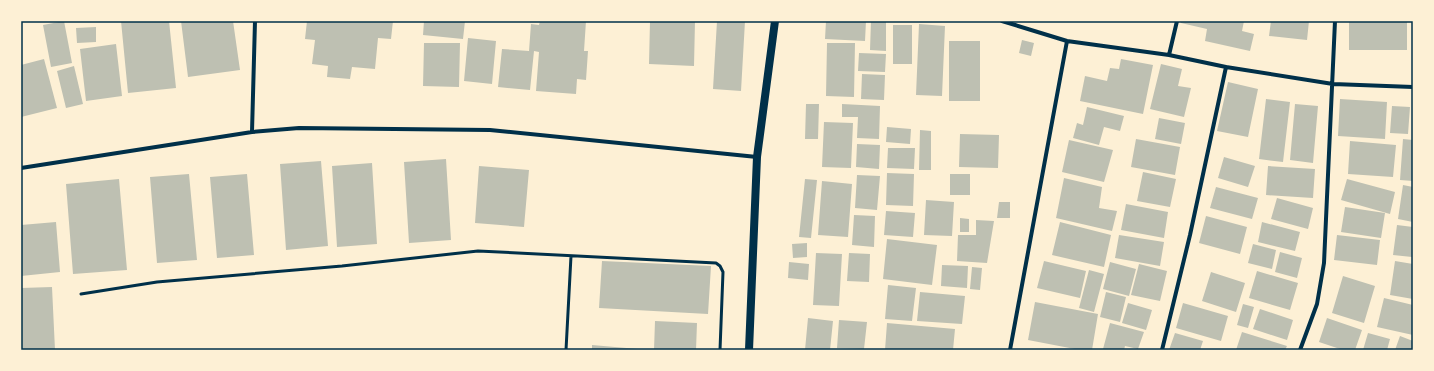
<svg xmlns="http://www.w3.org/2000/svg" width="1434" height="371" viewBox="0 0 1434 371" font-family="'DejaVu Sans',sans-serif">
<rect width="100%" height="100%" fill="#fdf0d5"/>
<!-- building -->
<path fill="#bec0b2" d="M64,21L72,63L51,67L43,25Z
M121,21H169L176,88L128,93Z
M181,21H233L240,70L188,77Z
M307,21H393L391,39L378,38L375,69L352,67L350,79L327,77L328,66L312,64L315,40L305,39Z
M424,21H465L463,39L423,35Z
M540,21H586L584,51H588L586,80L577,79L576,94L536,91L539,52L534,51L530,90L498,87L502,49L529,51L531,24L539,25Z
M650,21H695L694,66L649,64Z
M717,21H745L741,91L713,89Z
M826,21H866L865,41L825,39Z
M871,21H886V51L870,50Z
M1181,21H1244L1242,31L1254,34L1250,51L1205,41L1207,29L1181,23Z
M1271,21H1309L1307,40L1269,36Z
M1349,21H1407V50H1349Z
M919,24L945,26L942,96L916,95Z
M893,25H912V64H893Z
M96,27V42L77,43L76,28Z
M468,38L496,41L492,84L464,81Z
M1022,40L1034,43L1031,56L1019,53Z
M949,41H980V101H949Z
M424,43H460L459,87L423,86Z
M827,43H855L854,97L826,96Z
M116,44L122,96L86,101L80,49Z
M859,53L886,54L885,72L858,71Z
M44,59L57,108L21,117V65Z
M1121,59L1153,65L1143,114L1080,101L1085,76L1107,81L1110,68L1119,69Z
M1161,64L1182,69L1178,86L1191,88L1184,117L1150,109Z
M74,66L83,104L66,108L57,71Z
M862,74L885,75L884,100L861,99Z
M1228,82L1258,89L1248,137L1217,131Z
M1266,99L1290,102L1283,162L1259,159Z
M1340,99L1387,102L1385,139L1338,136Z
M806,104H819L818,139H805Z
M842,104L880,106L879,139L857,138L858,117H842Z
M1295,104L1318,106L1313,163L1290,160Z
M1392,106L1410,107L1408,134L1390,133Z
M1087,107L1124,116L1120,131L1104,127L1099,145L1073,138L1077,123L1083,125Z
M1159,118L1185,123L1181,144L1155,139Z
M824,122L853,123L851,168L822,167Z
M887,127L911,129L910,144L886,142Z
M920,130L931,131V170H919Z
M960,134L999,135L998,168L959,167Z
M1136,139L1180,147L1175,175L1131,167Z
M1403,139L1413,140V181L1400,180Z
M1069,140L1113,150L1104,182L1062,172Z
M1350,141L1396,145L1393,177L1348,174Z
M857,144L880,145L879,169L856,167Z
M888,148H915L914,169L887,168Z
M1224,157L1255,166L1248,187L1218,178Z
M446,159L451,240L409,243L404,162Z
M321,161L328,246L286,250L280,164Z
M372,163L377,244L337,247L332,166Z
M479,166L529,170L524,227L475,223Z
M1268,166L1315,169L1313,198L1266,195Z
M1143,172L1176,179L1170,207L1137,201Z
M887,173L914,174L913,206L886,205Z
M189,174L197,260L157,263L150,177Z
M247,174L254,255L217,258L210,177Z
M950,174H970V195H950Z
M857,175L880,176L877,210L855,208Z
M1064,178L1102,187L1099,208L1117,211L1112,231L1056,218Z
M119,179L127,270L73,274L66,184Z
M805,179L817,180L811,238L799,237Z
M1347,179L1395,192L1390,214L1341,200Z
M822,181L852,184L848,237L818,235Z
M1403,185L1413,187V222L1398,219Z
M1216,187L1258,198L1252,219L1210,208Z
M1277,198L1313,208L1308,229L1271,219Z
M926,200L954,202L952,236L924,235Z
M999,202H1010V218H997Z
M1126,204L1168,212L1164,238L1121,230Z
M1345,207L1385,213L1381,238L1341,232Z
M886,211L915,213L913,237L884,235Z
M854,215L875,216L874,247L852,245Z
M1206,216L1247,227L1240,254L1199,243Z
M960,218L969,219V232H960Z
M976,220L994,221L987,263L957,261L958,235H976Z
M56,222L60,272L21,276V225Z
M1060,222L1111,235L1104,267L1052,255Z
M1262,222L1300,232L1295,251L1258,242Z
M1397,225L1413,227L1412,257L1393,255Z
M1119,235L1164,242L1160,266L1115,258Z
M1337,235L1380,240L1377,265L1334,260Z
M887,239L937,245L932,285L883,279Z
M807,243V257L793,258L792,244Z
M1253,244L1276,250L1272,269L1248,263Z
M1280,252L1302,258L1297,278L1275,272Z
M816,253L842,254L839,306L813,305Z
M849,253L870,254L869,282L847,281Z
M602,261L711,266L708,314L599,308Z
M1044,261L1086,271L1080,298L1037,288Z
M1395,261L1413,264V299L1390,295Z
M789,262L809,264L808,280L788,278Z
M1110,262L1136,269L1129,296L1103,289Z
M1139,264L1167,271L1160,301L1131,295Z
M942,265L968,266L967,288L941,286Z
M972,267L982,268L980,290L970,289Z
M1089,270L1104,274L1094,312L1079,308Z
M1257,271L1298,283L1290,310L1249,298Z
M1211,272L1245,283L1236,312L1202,301Z
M1343,276L1375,286L1364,323L1332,313Z
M888,285L916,288L912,321L885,319Z
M52,287L55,350H21V288Z
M920,292L965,296L962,324L917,321Z
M1106,292L1126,297L1120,322L1100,317Z
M1384,298L1413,305V335L1377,327Z
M1035,302L1098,314L1092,350H1080L1028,340Z
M1128,303L1152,310L1146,330L1122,323Z
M1183,303L1228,316L1221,341L1176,328Z
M1243,304L1254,307L1248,328L1237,325Z
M1260,309L1293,320L1287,340L1253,329Z
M808,318L833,321L830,350H805Z
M1327,318L1362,330L1355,350H1343L1319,342Z
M839,320L867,322L864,349L837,348Z
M655,321L697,323L696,350H654Z
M887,323L955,329L953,350H885Z
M1110,323L1144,332L1138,349L1125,346L1124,350L1103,349Z
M1242,332L1287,346L1285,350H1236Z
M1175,333L1203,341L1200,350H1169Z
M1368,333L1390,339L1387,350H1363Z
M1400,336L1413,341V350H1395Z
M592,345L638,349V350H592Z"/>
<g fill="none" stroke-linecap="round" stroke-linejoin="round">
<!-- service -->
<path stroke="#003049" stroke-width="3" d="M81,294L157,282L342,266L478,251L716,263L720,266L723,272L720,350
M566,350L571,256"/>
<!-- minor -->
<path stroke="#003049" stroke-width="4" d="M1002,21L1067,41L1169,55L1226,67L1333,84L1413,87
M1169,55L1177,21
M252,132L255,21
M21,168L252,132L299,128L490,130L757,157
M1010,350L1067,41
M1162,350L1190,235L1226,67
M1300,350L1317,304L1324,263L1335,21"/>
<!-- secondary -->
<path stroke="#003049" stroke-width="8" d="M749,350L757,157L775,21"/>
</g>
<!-- border -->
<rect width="1434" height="371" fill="none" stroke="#fdf0d5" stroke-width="44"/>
<rect x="22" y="22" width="1390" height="327" fill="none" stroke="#003049" stroke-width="1.5"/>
</svg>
